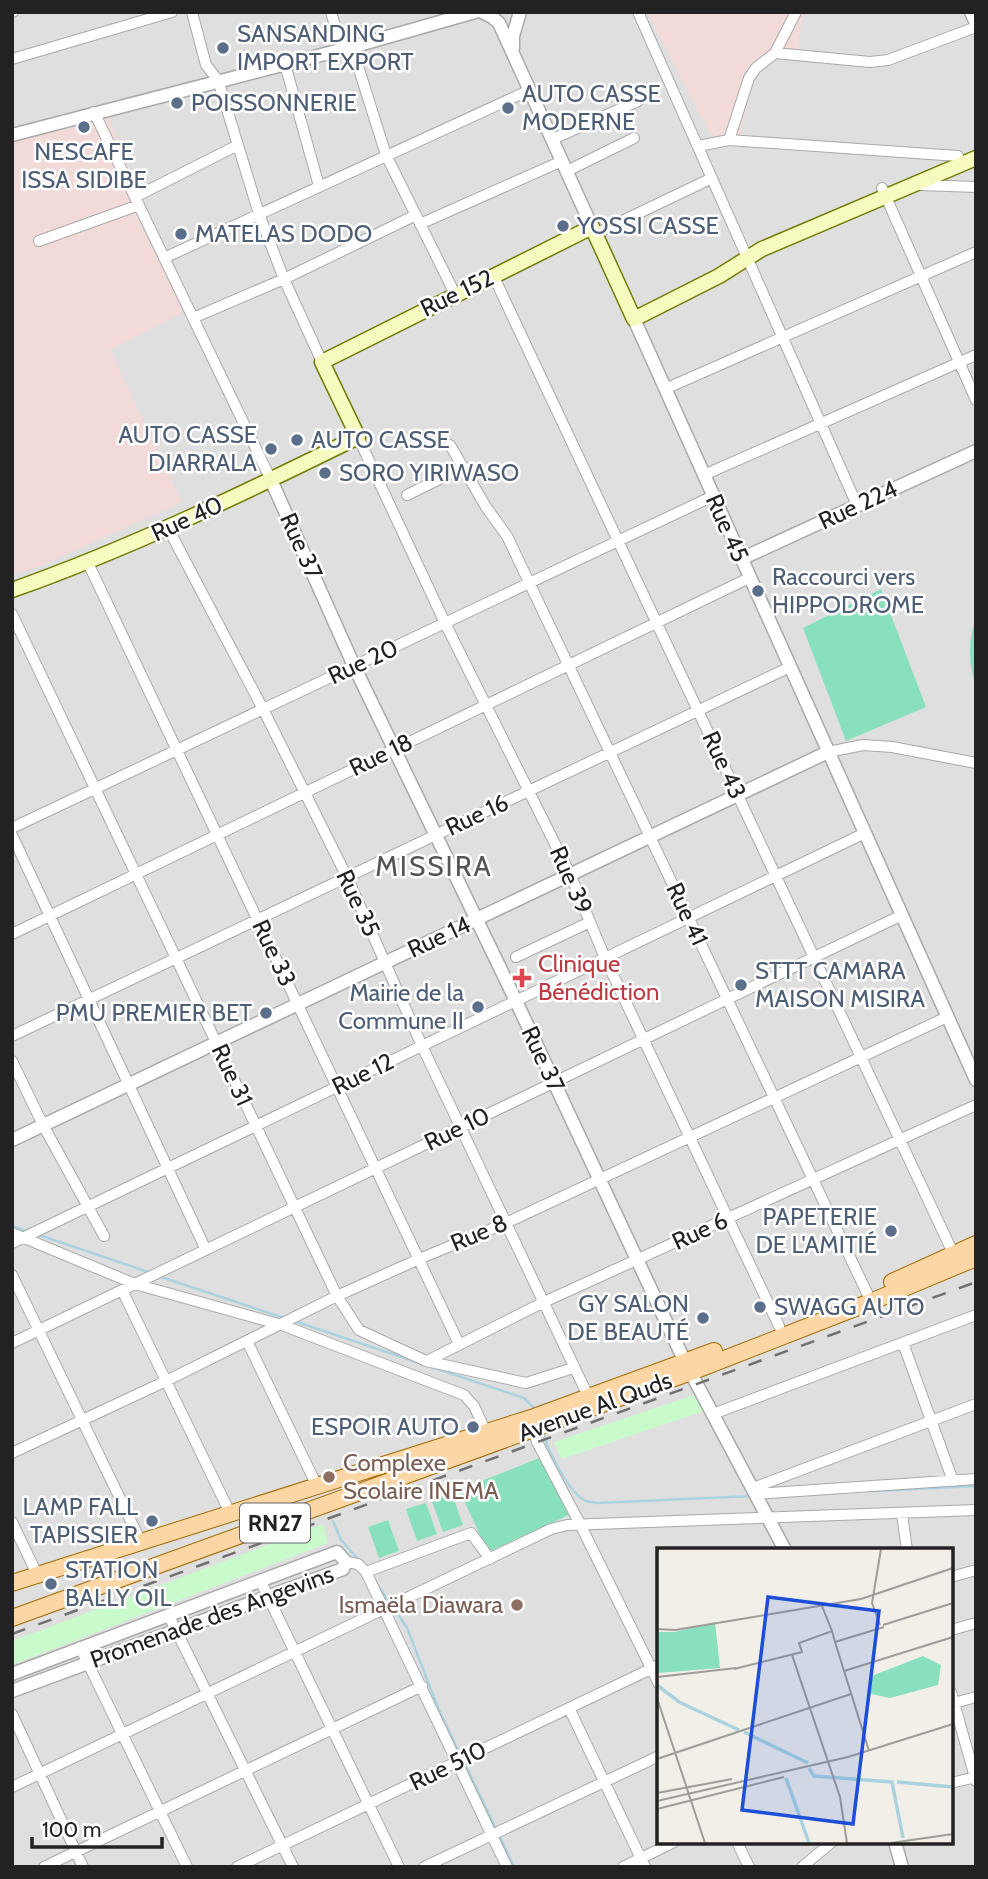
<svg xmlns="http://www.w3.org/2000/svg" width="988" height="1879" viewBox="0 0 988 1879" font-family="Cabin,sans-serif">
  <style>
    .residential { fill: #e0dfdf; fill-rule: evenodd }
    .commercial { fill: #f2dad9 }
    .park { fill: #c8facc }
    .pitch { fill: #88e0be }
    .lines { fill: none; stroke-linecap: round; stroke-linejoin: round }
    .stream { stroke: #aad3df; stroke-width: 2.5 }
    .minor-casing { stroke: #a9a9a9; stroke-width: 12 }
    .tertiary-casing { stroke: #a9a9a9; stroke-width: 15 }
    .secondary-casing { stroke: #707d05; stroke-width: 17 }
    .primary-casing { stroke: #a06b00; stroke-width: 18 }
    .minor { stroke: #fff; stroke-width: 10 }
    .tertiary { stroke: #fff; stroke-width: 12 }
    .secondary { stroke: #f7fabf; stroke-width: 14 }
    .primary { stroke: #fcd6a4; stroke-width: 16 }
    .rail { stroke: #707070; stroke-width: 2.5; stroke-dasharray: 14 14; stroke-linecap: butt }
    .service-dot { fill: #5c6f8a; stroke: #fff; stroke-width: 2.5 }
    .health-dot { fill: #e0444e; stroke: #fff; stroke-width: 2.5 }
    .education-dot { fill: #8d6e63; stroke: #fff; stroke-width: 2.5 }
    .labels { text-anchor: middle; stroke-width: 5; stroke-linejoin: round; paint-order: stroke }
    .shield { fill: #fff; stroke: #646464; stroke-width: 2 }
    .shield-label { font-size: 23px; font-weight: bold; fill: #222 }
    .service-label { font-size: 24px; fill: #4e5e75; stroke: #fff; text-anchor: start }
    .street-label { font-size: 24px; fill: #222; stroke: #fff }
    .health-label { font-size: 24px; fill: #be3a42; stroke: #fff; text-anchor: start }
    .education-label { font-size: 24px; fill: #785e54; stroke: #fff; text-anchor: start }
    .quarter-label { font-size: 28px; letter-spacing: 2px; fill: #555; stroke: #fff }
    .inset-river { fill: none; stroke: #aad3df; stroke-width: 3.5 }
    .inset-road { fill: none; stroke: #9f9d99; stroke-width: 2 }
    .view { fill: #1d4ed8; fill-opacity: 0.15; stroke: #1d4ed8; stroke-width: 3.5 }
    .inset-edge { fill: none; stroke: #222; stroke-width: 3.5 }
  </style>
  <rect width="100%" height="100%" fill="#f2efe9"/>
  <path class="residential" d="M12,12h964v1855h-964zM659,1550h292v292h-292z"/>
  <path class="commercial" d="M647,12h156l-6,42 -42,5 -14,76 -26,8z
    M108,117l60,149 21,43 -79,41 72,152 -141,64 -29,9v-432z"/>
  <path class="park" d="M700,1393l7,17 -145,49 -8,-17z
    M323,1524l5,19 -316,122v-24z"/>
  <path class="pitch" d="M881,589l45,118 -80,34 -43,-113z
    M976,618v68c-8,-22 -8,-46 0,-68z
    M542,1457l29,57 -83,38 -29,-62z
    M452,1494l11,31 -20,7 -11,-31z
    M426,1503l11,31 -20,7 -11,-32z
    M388,1520l11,31 -20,7 -11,-31z"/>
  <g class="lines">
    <path class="stream" d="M12,1226l17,6
      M39,1235l109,37
      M158,1276l126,42
      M294,1321l230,77 12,12
      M543,1433c5,17 26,61 43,68 3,1 7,1 11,2l156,-7
      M875,1491l101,-5
      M333,1521l8,19 17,19
      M377,1584l12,18
      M393,1607l14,21 32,82 22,46
      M464,1762l32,67
      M499,1835l15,32"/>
    <g class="minor-casing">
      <path id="minor" d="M12,12h1
        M192,12l14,53 12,15 41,134 25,65 38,83
        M331,12l11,37
        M638,12l219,493
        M352,47l34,108 69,139
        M775,53l95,9 18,-2 88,-33
        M12,59l160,-47
        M285,64l34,122
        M94,112l177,368
        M553,139l85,-38
        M729,140l20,-62 7,-10 19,-15 21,-41
        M698,146l31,-6 229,16
        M567,171l67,-33
        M920,185l56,2
        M882,188l94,212
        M135,197l103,-52
        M420,224l142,-63
        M595,234l117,-56
        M39,241l100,-36
        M164,258l366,-168
        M493,275l461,980
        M193,318l91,-39 132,-64
        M665,389l311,-137
        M358,437l87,186 125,251 35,84 174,368
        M450,445l36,62 21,29 360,757
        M704,475l272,-120
        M407,495l57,-28
        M168,528l95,181 84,168 75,169 167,352
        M88,563l371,781
        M12,614l325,682 22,34 67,31 100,22 47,-15
        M828,752l35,-7 29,2 84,16
        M12,828l701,-332
        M12,835l194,415
        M12,934l737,-356
        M516,957l74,-35
        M12,1036l778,-369
        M12,1061l31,64 61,111
        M12,1233l123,51 147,41 182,70 10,11 12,26
        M12,1243l853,-410
        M12,1275l129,267
        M122,1290l108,223
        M247,1341l70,145
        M12,1343l890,-428
        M903,1343l50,138
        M427,1361l117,-59 432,-197
        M713,1414l263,-99
        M534,1430l3,12 43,82 79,160
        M12,1453l154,-72 171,-85 82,-37 87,-36 441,-206
        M753,1488l223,-84
        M755,1494l221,-15
        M902,1514l5,36
        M12,1522l25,52
        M346,1562l12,2 8,8 141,295
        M366,1572l105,-39 19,26
        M951,1577l25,-7
        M260,1580l139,287
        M168,1614l125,253
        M951,1630l25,-7
        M80,1647l107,220
        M951,1692l25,89
        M954,1703l22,-6
        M569,1708l76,159
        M12,1714l71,153
        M951,1783l25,-6
        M12,1787l539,-258 16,-4 409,-15
        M737,1842l12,25
        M44,1867l378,-181
        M237,1867l422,-202
        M424,1867l235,-111
        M623,1867l51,-25
        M802,1867l30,-25"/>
    </g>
    <g class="tertiary-casing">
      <path id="tertiary" d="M482,12l10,5 7,6 93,204
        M971,12l5,11
        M513,48v-12l7,-24
        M12,135l340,-88 123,-35
        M634,319l342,761
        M271,480l83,186 162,335 169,361 100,188
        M741,559l235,-108
        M12,1140l816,-388
        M12,1674l325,-122 9,10 -3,7 -331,122
        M895,1842l7,25"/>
    </g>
    <g class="secondary-casing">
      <path id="secondary" d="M12,590c119,-42 232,-97 346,-153l-36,-75 270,-135 42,92 85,-43 43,-27 214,-91"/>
    </g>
    <g class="primary-casing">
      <path id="primary" d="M892,1282l84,-38
        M12,1583l522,-166 180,-66
        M12,1618l679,-246 177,-69 108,-45"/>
    </g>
    <use href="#minor" class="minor"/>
    <use href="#tertiary" class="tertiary"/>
    <use href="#secondary" class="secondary"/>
    <use href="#primary" class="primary"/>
    <path class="rail" d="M12,1634l964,-352"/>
  </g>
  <g class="service-dot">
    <circle cx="223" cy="48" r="7"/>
    <circle cx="177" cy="103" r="7"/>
    <circle cx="508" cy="108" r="7"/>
    <circle cx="84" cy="127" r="7"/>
    <circle cx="563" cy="226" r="7"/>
    <circle cx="181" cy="234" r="7"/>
    <circle cx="297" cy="440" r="7"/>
    <circle cx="271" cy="449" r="7"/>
    <circle cx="325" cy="473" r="7"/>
    <circle cx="758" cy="591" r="7"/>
    <circle cx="741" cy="985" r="7"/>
    <circle cx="478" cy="1007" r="7"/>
    <circle cx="266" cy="1013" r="7"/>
    <circle cx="891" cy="1231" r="7"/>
    <circle cx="760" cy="1307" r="7"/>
    <circle cx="703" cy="1318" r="7"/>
    <circle cx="473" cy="1427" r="7"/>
    <circle cx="152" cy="1521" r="7"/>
    <circle cx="51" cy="1584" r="7"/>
  </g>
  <path class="health-dot" d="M518.5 967.5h7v7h7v7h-7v7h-7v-7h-7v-7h7z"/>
  <g class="education-dot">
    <circle cx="329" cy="1477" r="7"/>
    <circle cx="517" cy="1605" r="7"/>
  </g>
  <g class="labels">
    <rect class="shield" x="240" y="1503.5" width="70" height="39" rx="5"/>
    <g class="shield-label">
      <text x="275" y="1531">RN27</text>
    </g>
    <g class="service-label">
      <text x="237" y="42">SANSANDING<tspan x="237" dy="28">IMPORT EXPORT</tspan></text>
      <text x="522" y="102">AUTO CASSE<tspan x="522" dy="28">MODERNE</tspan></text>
      <text x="191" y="111">POISSONNERIE</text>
      <text x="84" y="160" text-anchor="middle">NESCAFE<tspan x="84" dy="28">ISSA SIDIBE</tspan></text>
      <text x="577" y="234">YOSSI CASSE</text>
      <text x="195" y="242">MATELAS DODO</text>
      <text x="257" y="443" text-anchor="end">AUTO CASSE<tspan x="257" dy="28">DIARRALA</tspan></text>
      <text x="311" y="448">AUTO CASSE</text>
      <text x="339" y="481">SORO YIRIWASO</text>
      <text x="772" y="585">Raccourci vers<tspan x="772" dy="28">HIPPODROME</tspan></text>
      <text x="755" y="979">STTT CAMARA<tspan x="755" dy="28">MAISON MISIRA</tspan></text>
      <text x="464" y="1001" text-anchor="end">Mairie de la<tspan x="464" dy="28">Commune II</tspan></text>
      <text x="252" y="1021" text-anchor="end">PMU PREMIER BET</text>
      <text x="877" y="1225" text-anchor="end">PAPETERIE<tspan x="877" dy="28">DE L'AMITIÉ</tspan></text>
      <text x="689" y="1312" text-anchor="end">GY SALON<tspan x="689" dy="28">DE BEAUTÉ</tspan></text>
      <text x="774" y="1315">SWAGG AUTO</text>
      <text x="459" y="1435" text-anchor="end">ESPOIR AUTO</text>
      <text x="138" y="1515" text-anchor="end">LAMP FALL<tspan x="138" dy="28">TAPISSIER</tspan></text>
      <text x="65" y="1578">STATION<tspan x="65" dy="28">BALLY OIL</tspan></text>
    </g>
    <g class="street-label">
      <text transform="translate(457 293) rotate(-26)" y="8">Rue 152</text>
      <text transform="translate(858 505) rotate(-25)" y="8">Rue 224</text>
      <text transform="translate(187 519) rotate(-25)" y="8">Rue 40</text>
      <text transform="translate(727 528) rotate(66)" y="8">Rue 45</text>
      <text transform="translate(301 546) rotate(66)" y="8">Rue 37</text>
      <text transform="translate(363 662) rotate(-25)" y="8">Rue 20</text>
      <text transform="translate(381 755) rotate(-26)" y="8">Rue 18</text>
      <text transform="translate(724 765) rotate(65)" y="8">Rue 43</text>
      <text transform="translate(477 815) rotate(-25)" y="8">Rue 16</text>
      <text transform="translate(571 880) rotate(66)" y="8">Rue 39</text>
      <text transform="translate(358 903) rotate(65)" y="8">Rue 35</text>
      <text transform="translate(687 914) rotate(65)" y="8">Rue 41</text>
      <text transform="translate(439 937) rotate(-25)" y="8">Rue 14</text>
      <text transform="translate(274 953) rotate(65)" y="8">Rue 33</text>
      <text transform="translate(543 1059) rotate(65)" y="8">Rue 37</text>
      <text transform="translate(363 1074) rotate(-26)" y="8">Rue 12</text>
      <text transform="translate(232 1075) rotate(65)" y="8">Rue 31</text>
      <text transform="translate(457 1129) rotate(-26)" y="8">Rue 10</text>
      <text transform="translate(700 1231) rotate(-25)" y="8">Rue 6</text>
      <text transform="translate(479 1233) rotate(-23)" y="8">Rue 8</text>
      <text transform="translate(595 1407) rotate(-20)" y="8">Avenue Al Quds</text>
      <text transform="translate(212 1617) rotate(-20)" y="8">Promenade des Angevins</text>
      <text transform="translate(448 1766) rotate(-26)" y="8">Rue 510</text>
    </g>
    <g class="health-label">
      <text x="538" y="972">Clinique<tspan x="538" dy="28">Bénédiction</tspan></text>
    </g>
    <g class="education-label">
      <text x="343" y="1471">Complexe<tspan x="343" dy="28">Scolaire INEMA</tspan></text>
      <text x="503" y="1613" text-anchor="end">Ismaëla Diawara</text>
    </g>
    <g class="quarter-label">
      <text x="434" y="876">MISSIRA</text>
    </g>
  </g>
  <g transform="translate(657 1548)">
    <rect width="296" height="296" fill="#f2efe9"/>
    <path d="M58,74l5,46 -62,5 -1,-41h18zM266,108l18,9 -3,20 -48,13 -19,-4 -2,-12 5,-7z" fill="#88e0be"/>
    <path class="inset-river" d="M0,137l22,17 60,28M87,184l64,31M152,220l5,8 78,6 11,56M129,230l23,65M240,234l56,5"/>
    <path class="inset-road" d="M165,58l10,25M223,77l-8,-22 9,-54M226,77l70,-22M0,81l18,1 186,-31 92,-31M178,94l34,109M135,107l48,142 7,46M77,121l68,-17 -3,-9 33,-12 3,11 49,-15M187,123l109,-34M0,129l79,-9M0,150l48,145M0,211l194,-65M0,245l75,-14M0,253l191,-44 105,-33M0,261l127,-32M234,295l62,-9"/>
    <path class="view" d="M111,49l111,14 -26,213 -111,-14z"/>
    <rect width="296" height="296" class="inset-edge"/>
  </g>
  <rect width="988" height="1879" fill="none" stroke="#222222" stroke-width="28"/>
  <path d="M32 1837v10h130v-10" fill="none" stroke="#222222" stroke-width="3.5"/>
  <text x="42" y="1837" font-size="21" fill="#222222" stroke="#ffffff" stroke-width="5" paint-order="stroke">100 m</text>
</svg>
